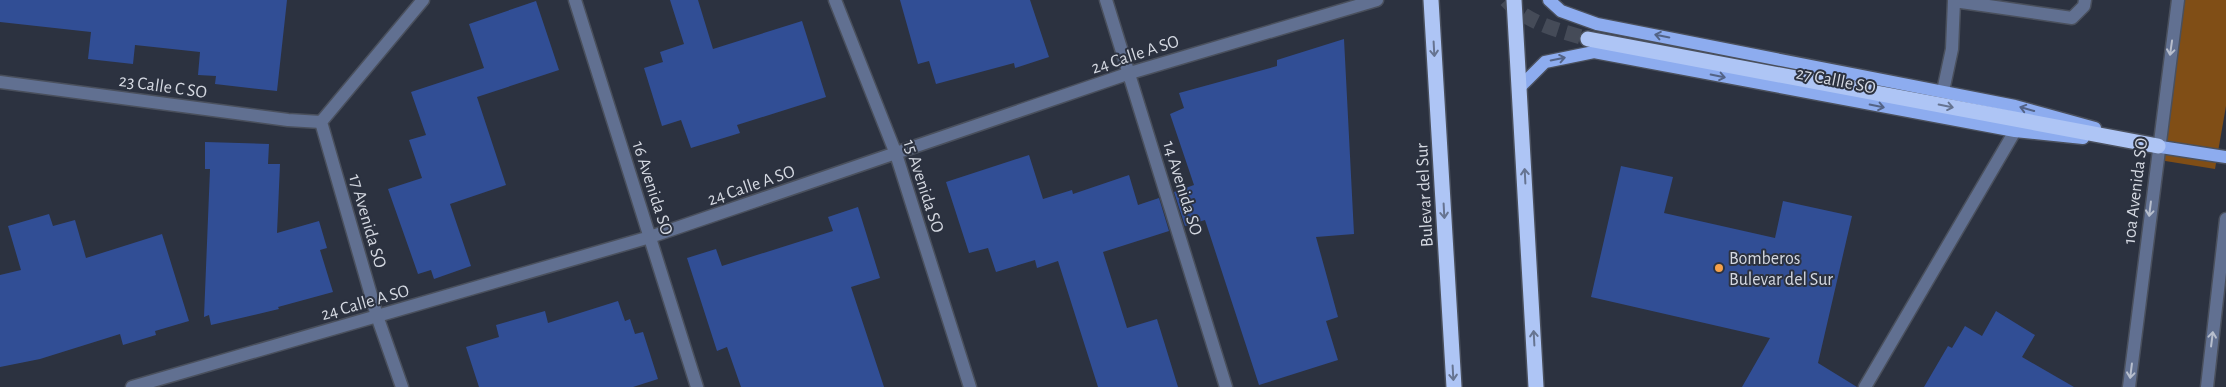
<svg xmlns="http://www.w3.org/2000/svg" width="2226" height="387" viewBox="0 0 2226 387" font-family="'Alegreya Sans',sans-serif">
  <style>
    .green { fill: #804e16 }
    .building { fill: #314e95 }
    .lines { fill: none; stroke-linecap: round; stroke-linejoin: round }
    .highway-tunnel { stroke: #454b58; stroke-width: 15; stroke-dasharray: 15 8; stroke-linecap: butt }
    .minor-casing { stroke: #4a505d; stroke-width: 15 }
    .major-casing { stroke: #4a505d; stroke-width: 15 }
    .highway-casing { stroke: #4a505d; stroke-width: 18 }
    .minor { stroke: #617091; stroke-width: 12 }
    .major { stroke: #8dacef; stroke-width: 12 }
    .highway { stroke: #aec5f5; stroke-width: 15 }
    .oneway { stroke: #536386 }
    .oneway2 { stroke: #b7becd }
    .oneway3 { stroke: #667491 }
    .poi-dot { fill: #f7a149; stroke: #2c3240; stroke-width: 2 }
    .labels { text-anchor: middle; stroke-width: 4; stroke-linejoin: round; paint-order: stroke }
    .street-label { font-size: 18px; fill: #d4d8e1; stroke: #2c3240 }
    .poi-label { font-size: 18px; fill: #d4d8e1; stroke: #2c3240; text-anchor: start }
  </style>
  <rect width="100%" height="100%" fill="#2c3240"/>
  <path class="green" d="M2175,0h51v106l-11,63 -62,-10z"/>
  <path class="building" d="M0,0h287l-10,91 -62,-7 1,-8 -18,-1 2,-23 -65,-7 -2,19 -45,-5 3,-27 -91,-10z
    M670,0h28l15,49 89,-28 24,76 -89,28 3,8 -49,15 -10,-28 -19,6 -18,-58 19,-6 -3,-10 24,-8z
    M900,0h130l19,57 -34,11 -1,-5 -78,21 -7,-23 -11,3z
    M536,1l23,69 -82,27 29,88 -56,19 21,62 -37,13 -3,-9 -13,4 -30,-85 34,-11 -13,-38 17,-5 -15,-43 73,-24 -15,-44z
    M1344,39l10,195 -38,3 22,80 -12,4 12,39 -79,25 -54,-165 -20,6 -11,-34 20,-7 -24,-71 14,-6 -5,-15 98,-27v-6z
    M205,142l64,2 -1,20h12l-3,69 42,-12 8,27 -7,2 13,42 -55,15 1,2 -68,16 -2,-10 -5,2 6,-148h-5z
    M1029,155l14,44 29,-9 1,4 56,-19 9,30 21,-7 10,33 -66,21 24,76 30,-9 21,68h-80l-40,-126 -21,7 -2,-8 -39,12 -8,-24 -19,5 -23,-71z
    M1621,166l52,11 -9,36 111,25 8,-37 69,15 -34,147 39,24h-115l28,-49 -179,-41z
    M858,207l22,71 -29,9 33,100h-143l-14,-40 -10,4 -30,-93 29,-9 6,17 111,-35 -5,-14z
    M49,214l4,12 22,-6 11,38 76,-24 27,87 -34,10 1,4 -33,10 -3,-11 -80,25 -40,8v-92l21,-5 -13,-44z
    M618,301l7,20 5,-2 5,15 8,-2 15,47 -25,8h-154l-13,-40 33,-10 -3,-12 49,-14 3,12z
    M1996,311l39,24 -13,22 52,30h-150l24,-41 4,2 13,-22 17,10z"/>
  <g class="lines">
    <path class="highway-tunnel" d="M1506,0c22,24 52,30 82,39"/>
    <g class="minor-casing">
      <path id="minor" d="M575,0l122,387
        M835,0l61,154 74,233
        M1106,0l120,387
        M0,82l288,38 33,2
        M1943,91l9,-42 2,-48 118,17 12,-12 1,-6
        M321,122l56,194 25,71
        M321,122l102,-122
        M132,387l518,-150 480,-164 247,-73
        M1865,387l150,-256
        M2129,387l49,-387
        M2207,387l19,-168"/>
    </g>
    <g class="major-casing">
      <path id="major" d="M1549,0l12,11 36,13 418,82 80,22
        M1520,87l25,-25 49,-10 421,79 68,7
        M2148,145l78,12"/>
    </g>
    <g class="highway-casing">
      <path id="highway" d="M1431,0l23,387
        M1514,0l22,387
        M1588,39l570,107"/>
    </g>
    <use href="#minor" class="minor"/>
    <use href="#major" class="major"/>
    <use href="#highway" class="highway"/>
  </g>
  <defs><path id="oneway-shaft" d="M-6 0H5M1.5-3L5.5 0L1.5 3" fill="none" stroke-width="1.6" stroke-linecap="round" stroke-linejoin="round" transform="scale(1.25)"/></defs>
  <g class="oneway">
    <use href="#oneway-shaft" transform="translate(1662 36) rotate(-169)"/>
    <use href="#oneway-shaft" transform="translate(1558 59) rotate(-11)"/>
    <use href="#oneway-shaft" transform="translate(1718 76) rotate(11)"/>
    <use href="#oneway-shaft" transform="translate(1877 106) rotate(11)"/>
    <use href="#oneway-shaft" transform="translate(2027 109) rotate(-164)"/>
  </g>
  <g class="oneway2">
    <use href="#oneway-shaft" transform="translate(2171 48) rotate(98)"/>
    <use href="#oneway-shaft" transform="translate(2150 209) rotate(97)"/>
    <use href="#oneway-shaft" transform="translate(2212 339) rotate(-83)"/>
    <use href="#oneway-shaft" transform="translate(2131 371) rotate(97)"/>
  </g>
  <g class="oneway3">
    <use href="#oneway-shaft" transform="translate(1434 49) rotate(87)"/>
    <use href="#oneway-shaft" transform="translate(1946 106) rotate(11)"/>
    <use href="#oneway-shaft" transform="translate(1525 176) rotate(-93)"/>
    <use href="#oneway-shaft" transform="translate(1444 211) rotate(87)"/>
    <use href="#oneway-shaft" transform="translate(1534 338) rotate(-93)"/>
    <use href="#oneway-shaft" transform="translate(1453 373) rotate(87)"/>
  </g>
  <circle class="poi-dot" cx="1719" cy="268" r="5"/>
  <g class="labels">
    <g class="street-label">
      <text transform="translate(1135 54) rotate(-18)" y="6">24 Calle A SO</text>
      <text transform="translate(1836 80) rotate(11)" y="6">27 Callle SO</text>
      <text transform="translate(163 86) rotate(8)" y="6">23 Calle C SO</text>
      <text transform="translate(751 185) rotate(-19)" y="6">24 Calle A SO</text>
      <text transform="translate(924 186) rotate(72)" y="6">15 Avenida SO</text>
      <text transform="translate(653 188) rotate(72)" y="6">16 Avenida SO</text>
      <text transform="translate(1183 188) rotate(73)" y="6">14 Avenida SO</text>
      <text transform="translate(2135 191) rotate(-83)" y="6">10a Avenida SO</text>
      <text transform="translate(1424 195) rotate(-93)" y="6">Bulevar del Sur</text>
      <text transform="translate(368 221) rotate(74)" y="6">17 Avenida SO</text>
      <text transform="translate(365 302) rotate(-16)" y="6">24 Calle A SO</text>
    </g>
    <g class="poi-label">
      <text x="1729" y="264">Bomberos<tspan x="1729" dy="21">Bulevar del Sur</tspan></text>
    </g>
  </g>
</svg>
